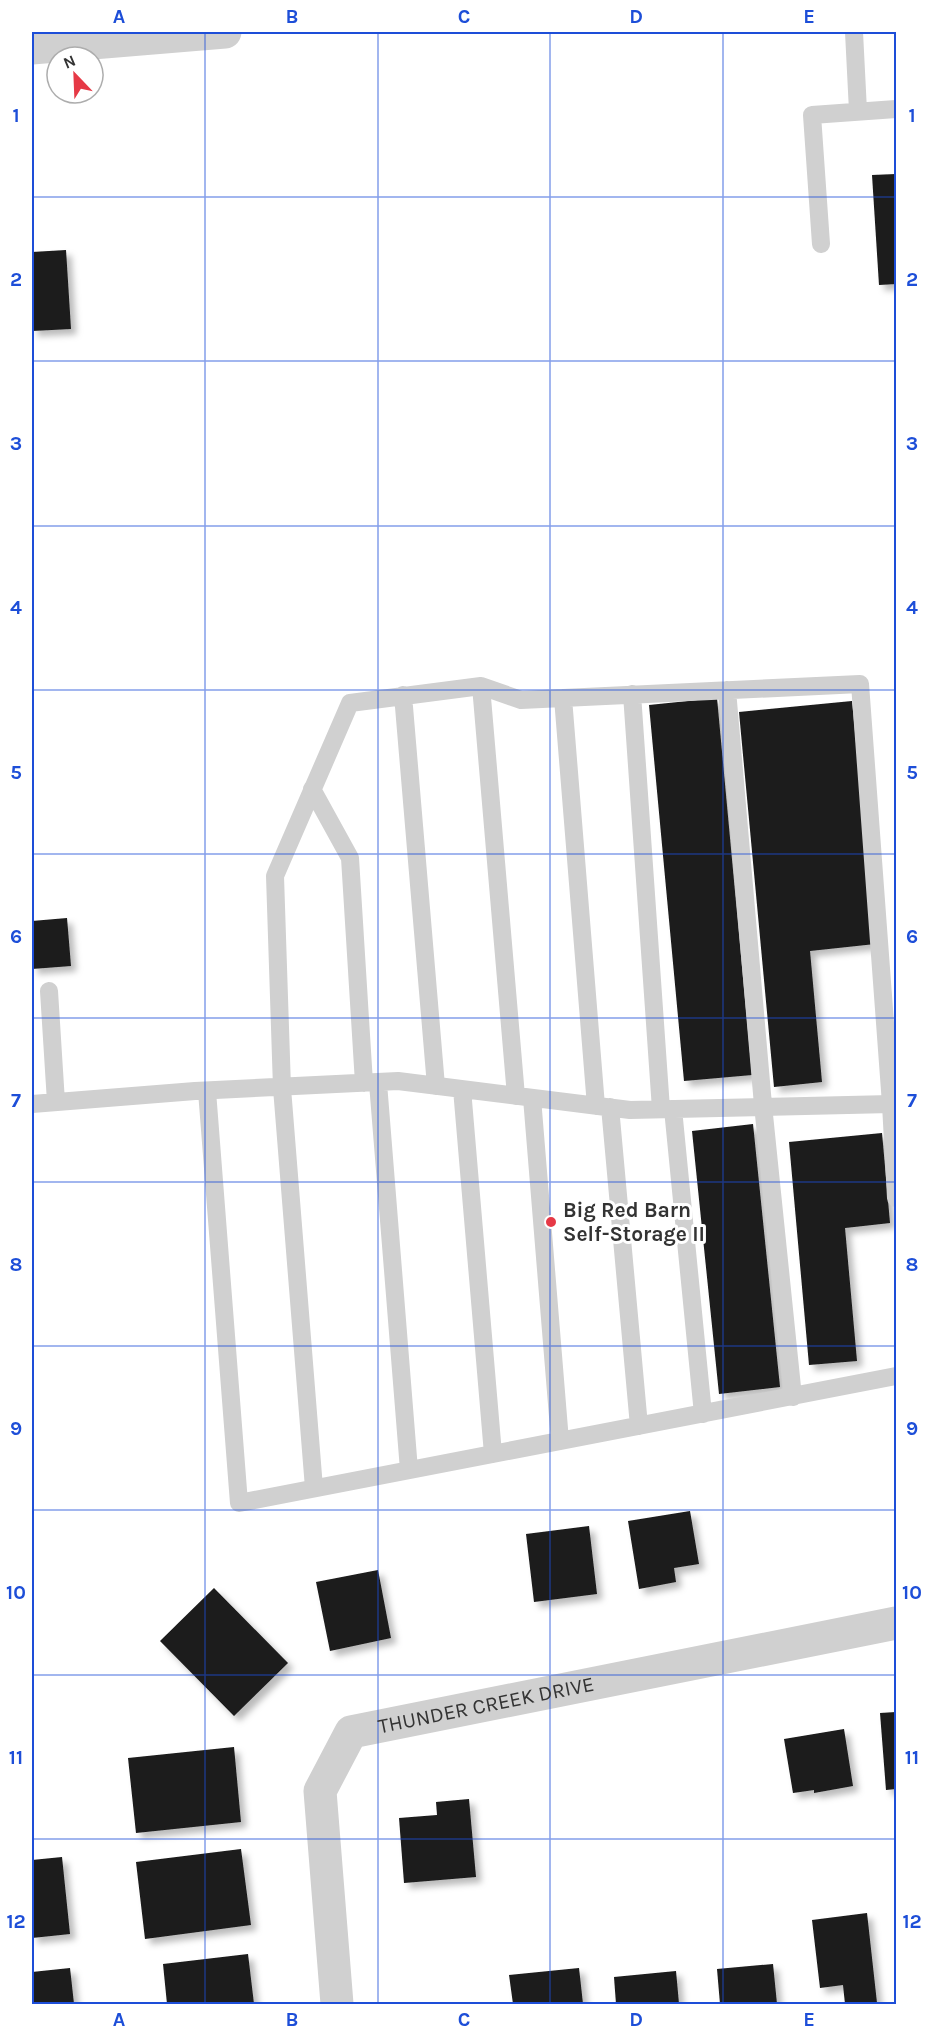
<svg xmlns="http://www.w3.org/2000/svg" width="928" height="2036" viewBox="0 0 928 2036" font-family="Karla,sans-serif">
  <style>
    .building { fill: #1a1a1a; filter: url(#shadow) }
    .lines { fill: none; stroke-linecap: round; stroke-linejoin: round }
    .service { stroke: #d0d0d0; stroke-width: 18 }
    .minor { stroke: #d0d0d0; stroke-width: 33 }
    .tertiary { stroke: #d0d0d0; stroke-width: 33 }
    .grid { fill: none; stroke: #1d4ed8; stroke-width: 1.5; stroke-opacity: 0.55 }
    .poi-dot { fill: #e63946; stroke: #fff; stroke-width: 2 }
    .labels { text-anchor: middle; stroke-width: 6; stroke-linejoin: round; paint-order: stroke }
    .poi-label { font-size: 21px; font-weight: bold; fill: #333; stroke: #fff; text-anchor: start }
    .street-label { font-size: 21px; fill: #333; stroke: #fff }
    .neatline { fill: none; stroke: #1d4ed8; stroke-width: 2 }
    .grid-label { font-size: 20px; text-anchor: middle; font-weight: bold; fill: #1d4ed8 }
  </style>
  <defs>
    <filter id="shadow"><feDropShadow dx="5.5" dy="5.5" stdDeviation="3" flood-color="#0004"/></filter>
  </defs>
  <rect width="100%" height="100%" fill="#fff"/>
  <path class="building" d="M896,174v110l-17,1 -7,-110z
    M66,250l5,79 -39,2v-79z
    M717,698l35,377 -68,6 -35,-376z
    M852,701l23,243 -65,7 12,131 -48,5 -35,-375z
    M67,918l4,48 -39,3v-48z
    M753,1124l27,263 -61,7 -27,-263z
    M882,1133l8,90 -45,5 12,133 -48,4 -20,-223z
    M690,1511l9,53 -25,4 2,14 -37,7 -11,-68z
    M589,1526l8,68 -63,8 -8,-68z
    M378,1570l13,68 -61,13 -14,-69z
    M214,1588l74,75 -54,53 -74,-75z
    M896,1712v77l-10,1 -6,-77z
    M844,1729l9,57 -39,7v-3l-21,3 -9,-54z
    M234,1747l7,75 -105,11 -8,-75z
    M469,1799l7,78 -72,6 -5,-65 38,-3 -1,-13z
    M241,1849l10,76 -106,14 -9,-77z
    M62,1857l8,77 -38,4v-78z
    M867,1913l10,90 -32,1 -2,-19 -23,3 -8,-68z
    M248,1954l6,50h-87l-4,-40z
    M773,1964l4,40h-57l-3,-35z
    M70,1968l4,36h-42v-32z
    M579,1968l4,36h-70l-4,-29z
    M676,1971l3,33h-63l-2,-27z"/>
  <g class="lines">
    <path class="service" d="M854,32l4,79
      M821,244l-9,-129 84,-6
      M481,686l35,410
      M727,690l36,415 30,292
      M632,694l29,415
      M403,695l33,391
      M563,698l33,408
      M312,789l38,69 14,225
      M49,991l7,111
      M378,1083l31,387
      M462,1089l31,365
      M207,1091l32,412 657,-127
      M532,1098l28,343
      M32,1104l163,-13 203,-10 232,29 261,-6
      M610,1107l29,319
      M673,1109l30,305
      M314,1488l-32,-400 -7,-212 75,-173 131,-17 40,14 339,-16 31,420 5,94"/>
    <path class="minor" id="s1" d="M337,2004l-17,-213 31,-59 545,-109"/>
    <path class="tertiary" d="M32,48l193,-16"/>
  </g>
  <path class="grid" d="M205,32v1972M378,32v1972M550,32v1972M723,32v1972M32,197h864M32,361h864M32,526h864M32,690h864M32,854h864M32,1018h864M32,1182h864M32,1346h864M32,1510h864M32,1675h864M32,1839h864"/>
  <circle class="poi-dot" cx="551" cy="1222" r="6"/>
  <g class="labels">
    <g class="poi-label">
      <text x="563" y="1217">Big Red Barn<tspan x="563" dy="24">Self-Storage II</tspan></text>
    </g>
    <g class="street-label">
      <text dy="7" stroke="none"><textPath href="#s1" startOffset="418">THUNDER CREEK DRIVE</textPath></text>
    </g>
  </g>
  <rect width="928" height="2036" fill="none" stroke="#ffffff" stroke-width="66"/>
  <g transform="translate(75 75) rotate(337)"><circle r="28" fill="#ffffff" stroke="#adadad" stroke-width="1.5"/>
  <path d="M0-4.5L10 22L0 15L-10 22Z" fill="#e63946"/>
  <text y="-9" font-size="16" font-weight="bold" text-anchor="middle" fill="#333333">N</text>
  </g>
  <rect x="33" y="33" width="862" height="1970" class="neatline"/>
  <g class="grid-label">
    <text x="119" y="23">A</text>
    <text x="292" y="23">B</text>
    <text x="464" y="23">C</text>
    <text x="636" y="23">D</text>
    <text x="809" y="23">E</text>
    <text x="16" y="122">1</text>
    <text x="912" y="122">1</text>
    <text x="16" y="286">2</text>
    <text x="912" y="286">2</text>
    <text x="16" y="450">3</text>
    <text x="912" y="450">3</text>
    <text x="16" y="614">4</text>
    <text x="912" y="614">4</text>
    <text x="16" y="779">5</text>
    <text x="912" y="779">5</text>
    <text x="16" y="943">6</text>
    <text x="912" y="943">6</text>
    <text x="16" y="1107">7</text>
    <text x="912" y="1107">7</text>
    <text x="16" y="1271">8</text>
    <text x="912" y="1271">8</text>
    <text x="16" y="1435">9</text>
    <text x="912" y="1435">9</text>
    <text x="16" y="1599">10</text>
    <text x="912" y="1599">10</text>
    <text x="16" y="1764">11</text>
    <text x="912" y="1764">11</text>
    <text x="16" y="1928">12</text>
    <text x="912" y="1928">12</text>
    <text x="119" y="2026">A</text>
    <text x="292" y="2026">B</text>
    <text x="464" y="2026">C</text>
    <text x="636" y="2026">D</text>
    <text x="809" y="2026">E</text>
  </g>
</svg>
